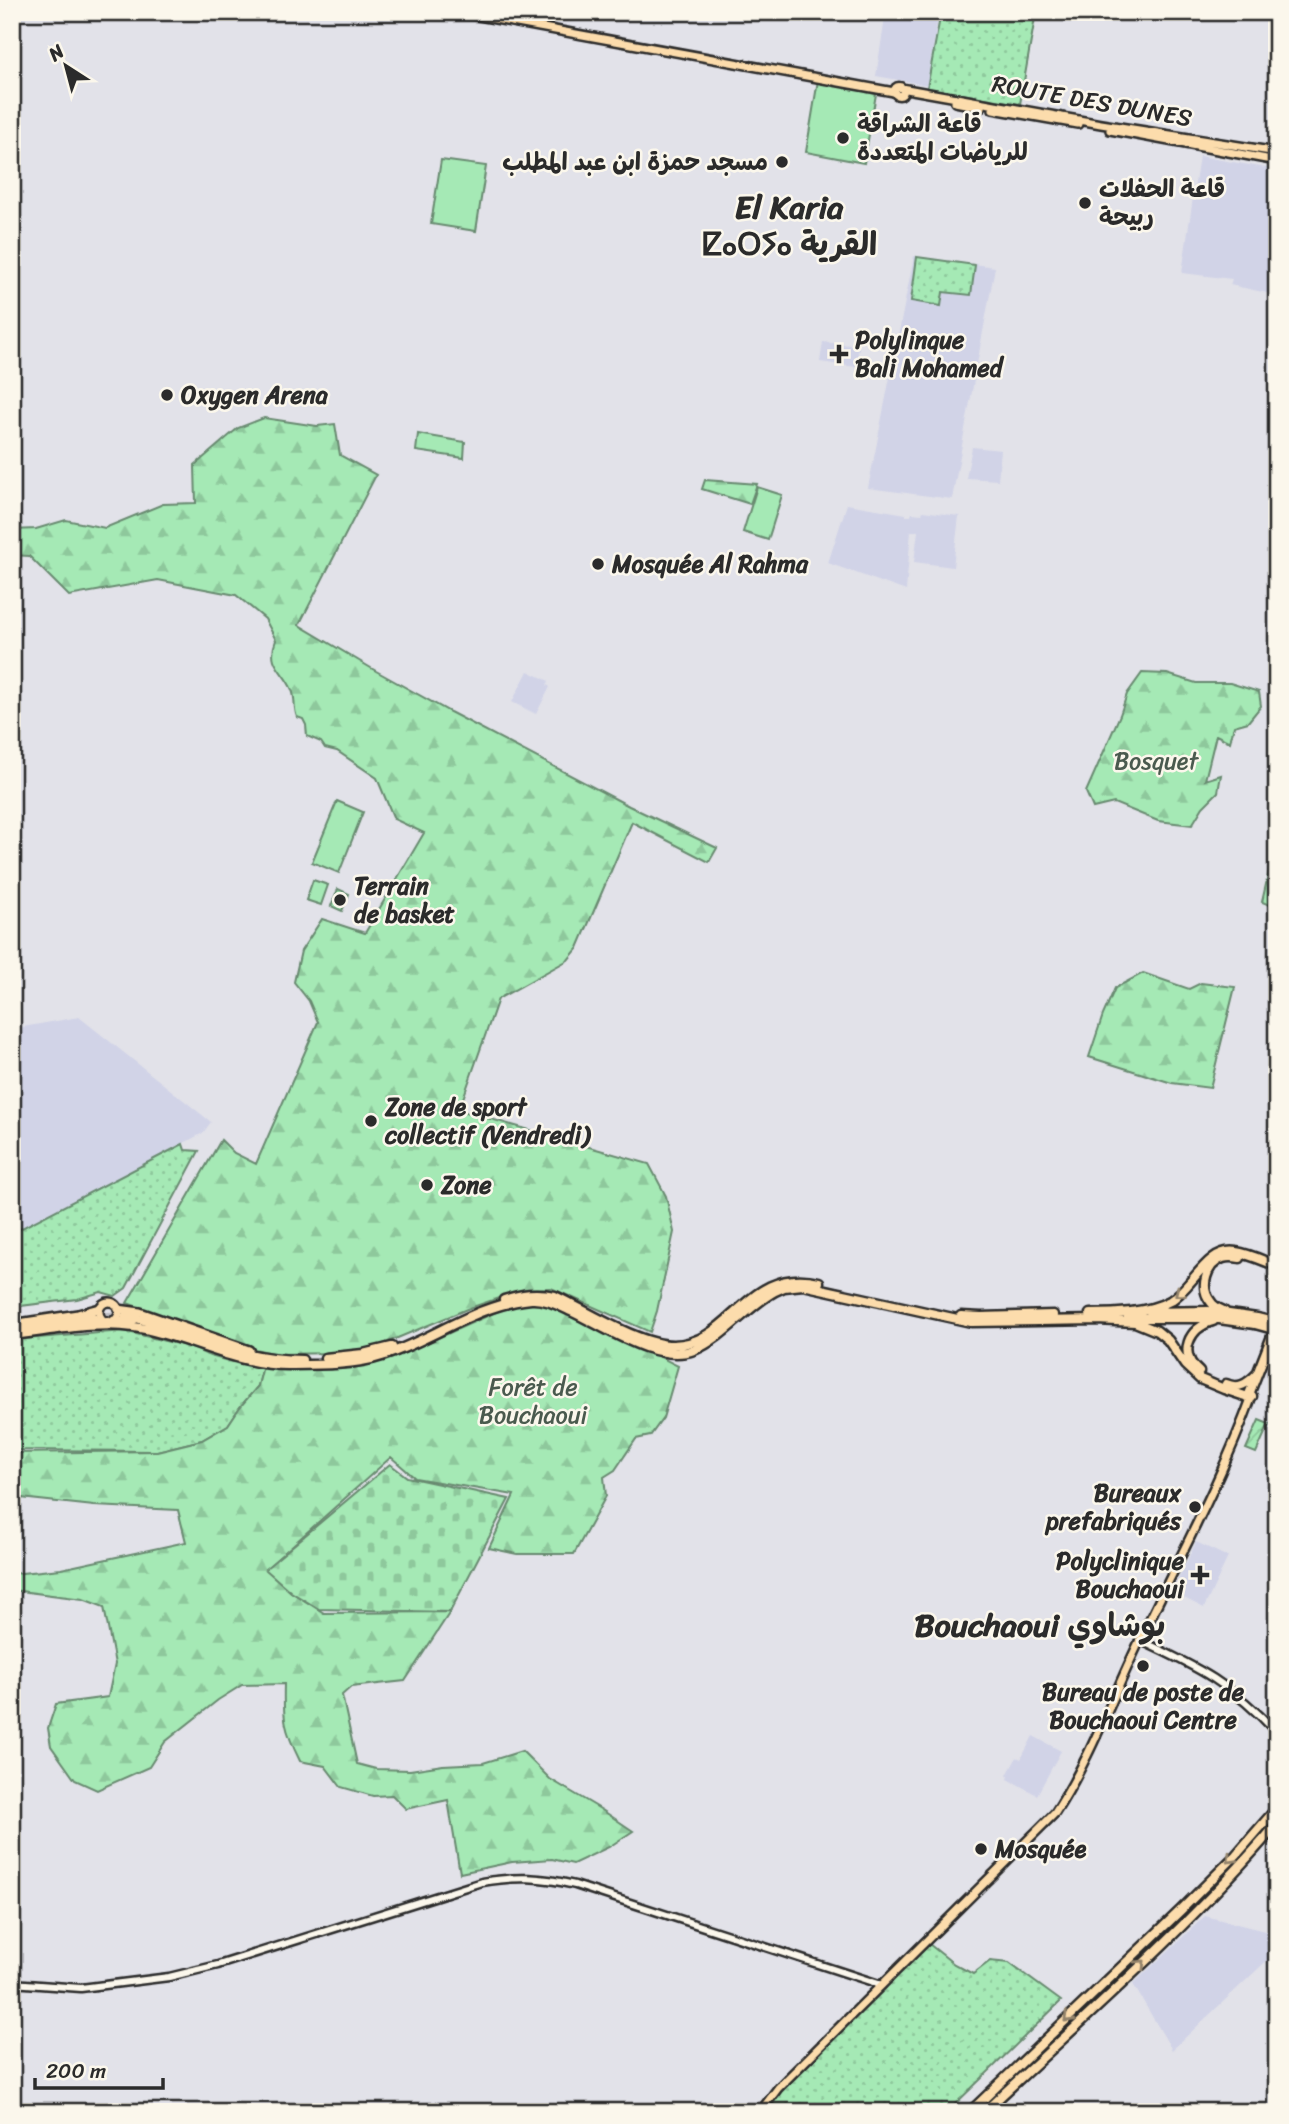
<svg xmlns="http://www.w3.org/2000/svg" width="1289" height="2124" viewBox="0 0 1289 2124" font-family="Sriracha,'Playpen Sans Arabic','Noto Sans Tifinagh',sans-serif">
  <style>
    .built { fill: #d1d3e7 }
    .grass { fill: url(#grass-dots); stroke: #688a70; stroke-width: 2 }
    .forest { fill: url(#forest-firs); stroke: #688a70; stroke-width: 2 }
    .cemetery { fill: url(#cemetery-stones); stroke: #688a70; stroke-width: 2 }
    .garden { fill: url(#garden-furrows); stroke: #688a70; stroke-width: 2 }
    .pitch { fill: #a5e9b5; stroke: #688a70; stroke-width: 2 }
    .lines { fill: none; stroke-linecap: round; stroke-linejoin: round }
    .highway-tunnel { stroke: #bdbdc3; stroke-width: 8; stroke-dasharray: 8 4; stroke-linecap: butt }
    .secondary-casing { stroke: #2b2b2b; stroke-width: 11 }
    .primary-casing { stroke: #2b2b2b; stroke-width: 12 }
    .highway-casing { stroke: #2b2b2b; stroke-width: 13 }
    .secondary { stroke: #fbf7ec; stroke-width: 6 }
    .primary { stroke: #fcdcac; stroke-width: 7 }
    .highway { stroke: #fcdcac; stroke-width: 8 }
    .highway-bridge-casing { stroke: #2b2b2b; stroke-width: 13; stroke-linecap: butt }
    .highway-bridge { stroke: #fcdcac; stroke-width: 8 }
    .oneway { stroke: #94846c }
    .poi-dot { fill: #2b2b2b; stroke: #fbf7ec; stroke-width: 2.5 }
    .labels { text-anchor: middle; stroke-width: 5; stroke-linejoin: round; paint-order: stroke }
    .street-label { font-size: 24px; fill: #2b2b2b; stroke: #fbf7ec }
    .poi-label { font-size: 24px; font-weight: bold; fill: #2b2b2b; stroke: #fbf7ec; text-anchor: start }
    .park-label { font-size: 24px; fill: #4a5a4e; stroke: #fbf7ec }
    .district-label { font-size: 32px; font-weight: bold; fill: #2b2b2b; stroke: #fbf7ec }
  </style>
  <defs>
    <pattern id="grass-dots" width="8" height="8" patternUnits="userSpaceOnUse" patternTransform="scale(1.75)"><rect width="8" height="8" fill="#a5e9b5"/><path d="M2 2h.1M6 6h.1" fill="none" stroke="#8ec89c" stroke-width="1.8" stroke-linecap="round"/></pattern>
    <pattern id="forest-firs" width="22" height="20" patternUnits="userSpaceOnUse" patternTransform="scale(1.75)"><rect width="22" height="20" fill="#a5e9b5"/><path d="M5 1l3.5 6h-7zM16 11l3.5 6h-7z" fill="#8ec89c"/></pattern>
    <pattern id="cemetery-stones" width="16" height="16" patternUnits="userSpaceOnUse" patternTransform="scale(1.75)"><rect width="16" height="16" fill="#a5e9b5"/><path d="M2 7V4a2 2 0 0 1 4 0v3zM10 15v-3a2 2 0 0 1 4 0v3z" fill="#8ec89c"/></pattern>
    <pattern id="garden-furrows" width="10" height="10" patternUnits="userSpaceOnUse" patternTransform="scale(1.75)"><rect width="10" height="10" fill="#a5e9b5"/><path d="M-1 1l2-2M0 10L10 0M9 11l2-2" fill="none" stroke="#8ec89c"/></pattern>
  </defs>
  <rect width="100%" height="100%" fill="#e2e2e9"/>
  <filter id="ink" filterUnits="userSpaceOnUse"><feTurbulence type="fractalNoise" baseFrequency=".0143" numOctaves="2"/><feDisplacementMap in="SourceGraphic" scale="14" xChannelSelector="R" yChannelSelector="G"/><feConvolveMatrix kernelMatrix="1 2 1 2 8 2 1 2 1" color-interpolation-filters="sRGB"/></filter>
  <g filter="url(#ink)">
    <path class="built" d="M886,12h53l-12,73 -51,-9z
      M1199,156l78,14v125l-47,-10 2,-6 -50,-6z
      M914,256l81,11 -43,232 -84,-11z
      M823,342l36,4 -3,21 -36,-5z
      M972,447l29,3 -3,30 -32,-2z
      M847,504l59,10v2h5l1,-3 10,1 1,-3 36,5 -6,51 -39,-5 4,-31h-7l-5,60 -78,-28z
      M528,671l21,10 -2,4 3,2 -14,27 -24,-12z
      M79,1017l132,105 -8,11 -191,100v-204z
      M1196,1542l32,15 -24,51 -32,-16z
      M1033,1736l28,15 -24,44 -29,-16 1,-3 -2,-1 10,-18 4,2z
      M1205,1916l72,18v17l-105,99 -39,-66z"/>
    <path class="grass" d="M941,12h95l-16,92 -93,-16z
      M917,257l58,8 -4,30 -28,-3 -2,14 -30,-5z
      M183,1144l2,6 14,1 -73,137 -11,8 -14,-4 -24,7 -65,8v-74z
      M124,1331l66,16 20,9 30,8 23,2 -5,20 -18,21 -12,18 -26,15 -45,11 -145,-1v-110z
      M929,1944l25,20 19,10 17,-13 19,2 52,38 -114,111h-180l15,-21z"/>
    <path class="forest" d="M264,418l53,8 18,-2 5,31 36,20 -77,150 77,46 74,41 179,94 88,42 -8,14 -77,-40 -54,126 -10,12 -70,39 -39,111 190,54 17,32 8,36 -17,79 -7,21 -99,-44 -26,1 -58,20 -91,38 -39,6 -59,1 -24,-5 -127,-46 94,-163 13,13 22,11 62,-142 -9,-21 -15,-19 7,-31 21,-32 43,14 59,-100 -30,-14 -17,-41 -40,-27 -12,-3 -4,-6 -14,-6 -1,-11 -3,-6 -6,-2c-4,-9 -1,-18 -5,-27 -8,-20 -26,-25 -16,-50l-11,-21 -29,-24 -78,-15 -89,16 -40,-40 -17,-1v-25l24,-1 30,-9 39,8 58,-24 33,-1 -1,-38 43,-37z
      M705,480l52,4 -7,20 -48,-15z
      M1142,673l25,1 29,9h34l29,9 2,14 -13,16 -14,4 -4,16 -14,-7 -11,45 16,-5 -3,17 -15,15 -11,18 -34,-4 -44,-18 -21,5 -7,-16 34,-77 7,-21z
      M1277,836v72l-15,-6z
      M1143,973l46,16 12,-6 34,4 -25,101 -38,-5 -83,-26 14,-42 12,-27z
      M530,1300c51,10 101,43 148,66l-15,52 -13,18 -14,3 -21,31 -11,7 2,19 -32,58h-57l-28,-6 25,-53 -99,-17 -24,-21 -125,112 25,23 33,21 126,-1 -45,69 -54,6 -9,8 15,69 19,5 34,1 33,-5 40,-2 39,-12 28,28 52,31 31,21 -24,16 -36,17 -21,-5 -40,3 -52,11 -12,-73 -42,9 -14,-14 -19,1 -32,-9 -16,-21 -25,-5c-16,-32 -17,-42 -16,-77l-42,1 -24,15 -53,42 -16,25 -52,23 -22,-10 -24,-34 -3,-18 8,-24 52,-7 7,-33 -11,-57 -21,-8 -71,-9v-16l49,-5 125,-27 -8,-32 -84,-4 -82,-9v-44l145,-2 45,-11 26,-15 12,-18 18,-21 5,-20 34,4 62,-6 34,-6 121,-54z"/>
    <path class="cemetery" d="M390,1464l17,13 102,22 -59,113 -131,-3 -28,-17 -26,-23z"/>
    <path class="garden" d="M1259,1420l10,4 -13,29 -10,-4z"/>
    <path class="pitch" d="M818,80l49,10 -1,2 10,2 -12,69 -58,-11z
      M441,160l45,6 -10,65 -45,-7z
      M418,434l47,8 -1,16 -48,-7z
      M757,487l25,8 -14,45 -25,-8z
      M337,801l26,11 -24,61 -27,-11z
      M313,880l15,5 -7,20 -15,-5z
      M338,889l11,5 -7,17 -11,-5z
      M1085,1555l25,2 -1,13 -26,-2z"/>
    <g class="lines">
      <path class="highway-tunnel" d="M93,1317l33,-2"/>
      <g class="secondary-casing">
        <path id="secondary" d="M1139,1640c59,27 94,45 138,93
          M12,1983l69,5 88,-11 49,-12 264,-83c34,-6 59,-5 93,3l307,100"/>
      </g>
      <g class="primary-casing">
        <path id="primary" d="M439,12l34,3 421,77
          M894.5 91a4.5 4.5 0 1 1 9 0a4.5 4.5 0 1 1-9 0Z
          M901,88l200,36 176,28
          M955,102l26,5
          M993,109l85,15
          M1110,130l167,31
          M99 1312a10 10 0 1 1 20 0a10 10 0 1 1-20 0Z
          M118,1309l22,3 109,38
          M114,1320h20
          M86,1322l22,-1
          M12,1324l66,-10 22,-6
          M760,2112l18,-24 277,-275c35,-54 56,-113 84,-171 39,-82 82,-161 113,-246"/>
      </g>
      <g class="highway-casing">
        <path id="highway" d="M504,1300c18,-6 32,-8 51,-4 32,15 84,49 118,49 59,0 74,-80 146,-63
          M1150,1312l58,-1 49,7
          M1225,1312c-5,-3 -11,-5 -14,-10 -12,-14 -5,-38 12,-44 6,-2 12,-1 17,0
          M1090,1314c25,0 58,-1 80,-13 23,-14 38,-54 66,-49 14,2 28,9 41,14
          M126,1315c62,17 110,45 176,45
          M961,1316l20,1 72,-2
          M1128,1318h84l43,6
          M12,1329l81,-12
          M12,1335c38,-4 84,-14 122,-8 54,8 103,40 159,38 29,0 62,0 89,-9 50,-16 95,-52 149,-57 14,-1 27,6 40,12 33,15 86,53 123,39 31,-13 52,-43 81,-59l9,-4 19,-2 168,37 126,-2 38,2 22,9 11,9 17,25 15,14 24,10 24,8 4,-1
          M325,1358l38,-4 29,-7
          M1199,1372c-22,-19 -10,-44 14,-51
          M1226,1384c13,6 22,-1 31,-10
          M1248,1397l28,-71
          M970,2112l211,-202 55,-55 41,-47
          M984,2112c100,-94 204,-184 293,-288"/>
      </g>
      <use href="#secondary" class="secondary"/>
      <use href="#primary" class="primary"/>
      <use href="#highway" class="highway"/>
      <g class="highway-bridge-casing">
        <path id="highway-bridge" d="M1257,1318l20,5
          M1255,1324l22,6"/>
      </g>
      <use href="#highway-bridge" class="highway-bridge"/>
    </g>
    <defs><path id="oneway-chevron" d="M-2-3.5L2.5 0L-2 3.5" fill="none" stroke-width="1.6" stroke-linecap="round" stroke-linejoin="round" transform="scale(1.75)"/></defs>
    <g class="oneway">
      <use href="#oneway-chevron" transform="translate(1179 1293) rotate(142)"/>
      <use href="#oneway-chevron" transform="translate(1231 1859) rotate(134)"/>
      <use href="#oneway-chevron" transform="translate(1141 1964) rotate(-44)"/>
      <use href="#oneway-chevron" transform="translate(1068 2018) rotate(136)"/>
    </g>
  </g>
  <g class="poi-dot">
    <circle cx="843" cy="138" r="7"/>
    <circle cx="782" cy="162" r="7"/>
    <circle cx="1085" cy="203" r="7"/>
    <path d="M835.5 343.5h7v7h7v7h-7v7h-7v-7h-7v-7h7z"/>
    <circle cx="167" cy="395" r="7"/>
    <circle cx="598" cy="564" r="7"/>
    <circle cx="340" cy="900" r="7"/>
    <circle cx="371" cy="1121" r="7"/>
    <circle cx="427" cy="1185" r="7"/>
    <circle cx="1195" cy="1507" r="7"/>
    <path d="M1196.5 1564.5h7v7h7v7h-7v7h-7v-7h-7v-7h7z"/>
    <circle cx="1143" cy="1666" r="7"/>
    <circle cx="981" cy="1849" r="7"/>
  </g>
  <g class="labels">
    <g class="street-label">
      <text transform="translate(1092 101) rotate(10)" y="8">ROUTE DES DUNES</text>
    </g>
    <g class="poi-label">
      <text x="857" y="132">قاعة الشراقة<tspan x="857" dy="28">للرياضات المتعددة</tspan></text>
      <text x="768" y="170" text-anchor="end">مسجد حمزة ابن عبد المطلب</text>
      <text x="1099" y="197">قاعة الحفلات<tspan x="1099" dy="28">ربيحة</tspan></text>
      <text x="855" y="348">Polylinque<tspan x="855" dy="28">Bali Mohamed</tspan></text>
      <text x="181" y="403">Oxygen Arena</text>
      <text x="612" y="572">Mosquée Al Rahma</text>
      <text x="354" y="894">Terrain<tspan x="354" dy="28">de basket</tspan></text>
      <text x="385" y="1115">Zone de sport<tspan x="385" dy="28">collectif (Vendredi)</tspan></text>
      <text x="441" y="1193">Zone</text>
      <text x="1181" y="1501" text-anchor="end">Bureaux<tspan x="1181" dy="28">prefabriqués</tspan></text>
      <text x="1184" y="1569" text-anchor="end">Polyclinique<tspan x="1184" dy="28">Bouchaoui</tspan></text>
      <text x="1143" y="1700" text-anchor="middle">Bureau de poste de<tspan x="1143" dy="28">Bouchaoui Centre</tspan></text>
      <text x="995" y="1857">Mosquée</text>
    </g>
    <g class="park-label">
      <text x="1156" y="769">Bosquet</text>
      <text x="533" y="1395">Forêt de<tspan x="533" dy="28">Bouchaoui</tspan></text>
    </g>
    <g class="district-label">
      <text x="789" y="218">El Karia<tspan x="789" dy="37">ⵇⴰⵔⵢⴰ القرية</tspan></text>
      <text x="1040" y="1636">Bouchaoui بوشاوي</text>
    </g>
  </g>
  <rect width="1289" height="2124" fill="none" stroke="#fbf7ec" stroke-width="42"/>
  <rect x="21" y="21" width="1247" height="2082" fill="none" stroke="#2b2b2b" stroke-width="2.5" filter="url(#ink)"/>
  <g transform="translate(66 66) rotate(324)" stroke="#fbf7ec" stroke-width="5" paint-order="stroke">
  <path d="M0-5L12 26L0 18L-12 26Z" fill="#2b2b2b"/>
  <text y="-10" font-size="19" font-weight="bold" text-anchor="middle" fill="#2b2b2b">N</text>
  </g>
  <path d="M35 2078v10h128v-10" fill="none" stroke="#2b2b2b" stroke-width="3.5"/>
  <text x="46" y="2078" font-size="21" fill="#2b2b2b" stroke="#fbf7ec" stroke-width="5" paint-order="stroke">200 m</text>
</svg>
